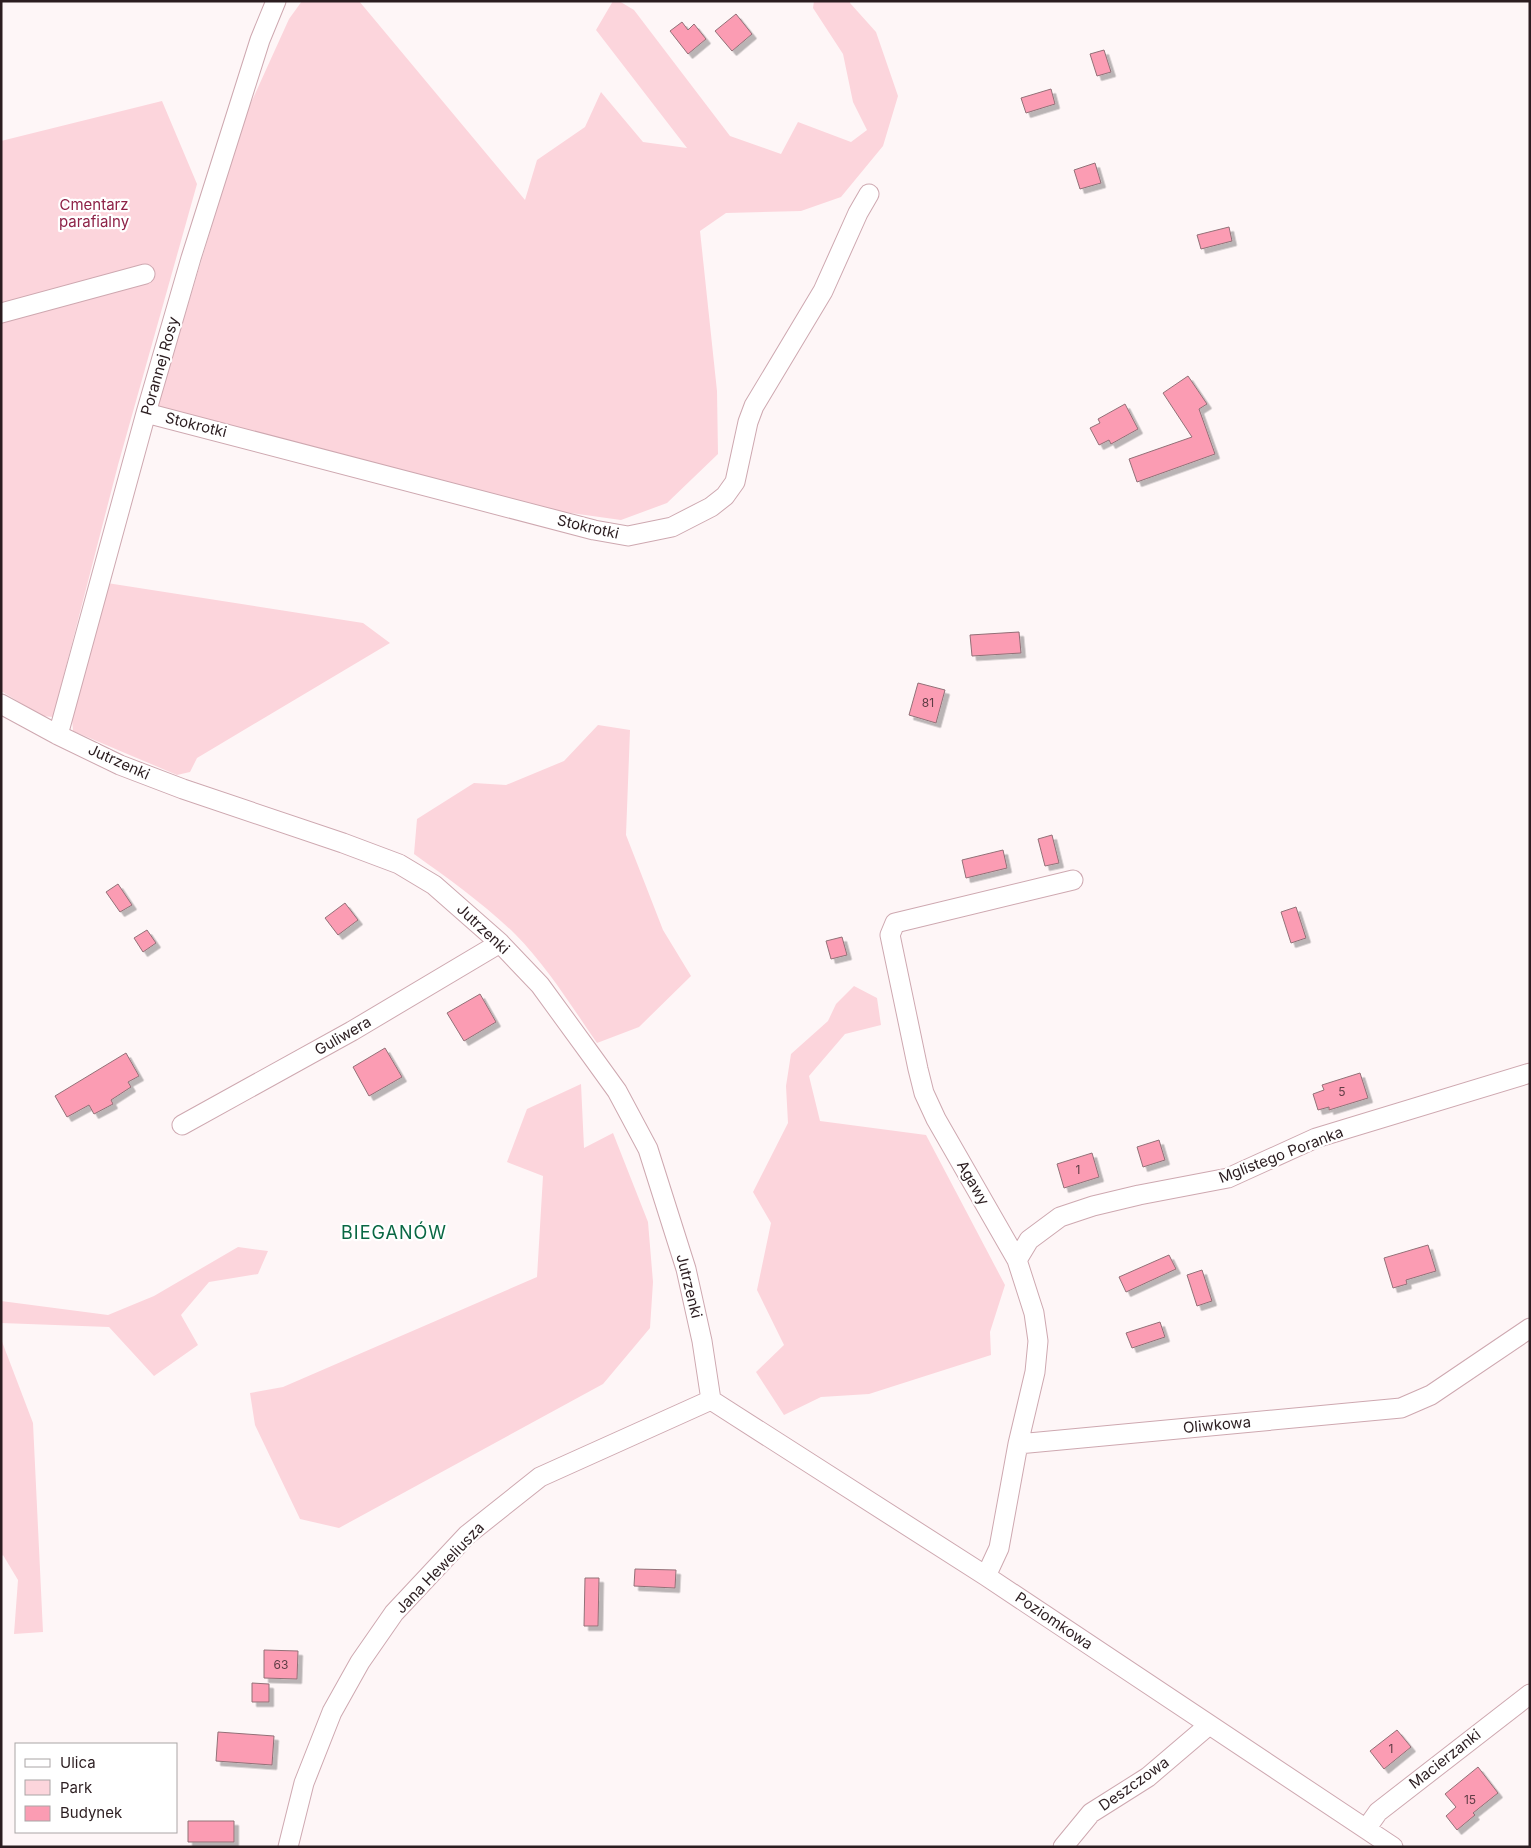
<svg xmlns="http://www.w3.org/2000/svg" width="1531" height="1848" viewBox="0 0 1531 1848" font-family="Inter,sans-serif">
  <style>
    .green { fill: #fcd5dc }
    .building { fill: #fb9cb3; stroke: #927077; filter: url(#shadow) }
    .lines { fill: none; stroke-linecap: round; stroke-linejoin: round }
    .minor-casing { stroke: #cea8b0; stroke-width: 21 }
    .minor { stroke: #fff; stroke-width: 19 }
    .labels { text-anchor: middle; stroke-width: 4.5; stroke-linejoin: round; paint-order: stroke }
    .number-label { font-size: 12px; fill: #5f3d45 }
    .park-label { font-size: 15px; fill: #8e2247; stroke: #fff }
    .street-label { font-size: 15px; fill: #2b1d20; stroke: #fff }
    .quarter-label { font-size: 18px; letter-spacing: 1px; fill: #096844; stroke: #fff }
  </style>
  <defs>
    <filter id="shadow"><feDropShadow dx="4.5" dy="4.5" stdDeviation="0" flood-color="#0004"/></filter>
  </defs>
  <rect width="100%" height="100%" fill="#fef6f7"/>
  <path class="green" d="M302,1h57l166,199 12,-40 48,-33 16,-35 42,50 44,6 -91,-118 17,-29h6l15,9 96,126 51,18 17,-32 53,20 16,-12 -14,-28 -10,-48 -30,-46 1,-7h36v2l26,29 22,64 -15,50 -42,51 -40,14 -75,2 -26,18 17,160 1,63 -51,49 -46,17 -86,-12 -372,-97 -5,-7 87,-288 44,-97z
    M162,101l35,83 -79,281 -65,252 -11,-1 -41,-25v-550z
    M107,583l256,40 27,20 -193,115 -7,14 -13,3 -104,-44 -1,-13z
    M598,725l32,5 -4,105 37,95 28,46 -52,51 -42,16c-25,-36 -51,-78 -82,-109 -31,-30 -66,-55 -101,-80l3,-35 57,-36 32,2 58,-24z
    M854,986l23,12 4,27 -36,9 -36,42 11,45 106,14 79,150 -15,47 1,23 -122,39 -48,3 -37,18 -28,-43 28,-27 -27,-55 14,-67 -18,-31 35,-69 -2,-37 5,-32 37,-33 8,-17z
    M581,1084l3,64 29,-15 35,89 5,60 -3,46 -47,56 -264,144 -39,-9 -45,-94 -5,-32 33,-6 254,-110 6,-101 -36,-14 20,-53z
    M238,1247l30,4 -10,23 -49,8 -28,33 17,30 -44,31 -45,-49 -108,-4v-22l107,14 46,-19z
    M1,1339l32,84 10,209 -29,2 4,-54 -15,-25 -2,2z"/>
  <path class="building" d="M736,14l16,20 -20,17 -17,-20z
    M682,22l6,8 6,-6 12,15 -18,15 -18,-23z
    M1104,50l7,22 -14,4 -7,-22z
    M1051,89l4,15 -29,9 -5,-15z
    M1095,163l6,20 -21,6 -6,-19z
    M1229,227l3,14 -31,8 -4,-14z
    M1188,376l19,28 -8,5 16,45 -78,28 -8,-23 63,-22 -29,-44z
    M1125,404l13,25 -27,15 -2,-4 -10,5 -9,-17 10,-5 -2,-4z
    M1019,632l2,21 -49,3 -2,-21z
    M918,683l27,7 -9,33 -27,-8z
    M1052,835l7,28 -14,3 -7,-27z
    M1003,850l4,18 -41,10 -4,-18z
    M118,884l14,21 -12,7 -14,-20z
    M345,903l13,17 -20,15 -13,-17z
    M1296,907l10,31 -15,5 -10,-31z
    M147,930l9,13 -13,9 -9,-14z
    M842,937l5,18 -16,4 -5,-18z
    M480,994l16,28 -32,19 -17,-28z
    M385,1048l17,29 -33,19 -16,-29z
    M126,1053l13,23 -11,6 3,5 -20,13 2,4 -19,10 -5,-9 -22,12 -12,-21z
    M1360,1073l8,25 -39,12v-3l-11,3 -5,-16 11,-4 -2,-5z
    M1159,1140l6,20 -22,7 -6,-20z
    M1092,1153l7,24 -35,11 -7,-24z
    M1428,1245l8,26 -30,9 1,4 -14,4 -9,-30z
    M1169,1255l7,14 -50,23 -7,-15z
    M1202,1270l10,31 -15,5 -10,-31z
    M1160,1322l5,15 -33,11 -6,-15z
    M635,1569l41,1 -1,18 -41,-2z
    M585,1578h14l-1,48h-14z
    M264,1650l34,1 -1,28 -33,-1z
    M252,1683l17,1v18h-17z
    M1397,1730l14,17 -27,22 -14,-18z
    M218,1732l56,4 -2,29 -56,-4z
    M1478,1767l20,26 -25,20 2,2 -18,15 -11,-14 10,-9 -11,-13z
    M188,1821h46v21h-46z"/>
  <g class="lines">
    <g class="minor-casing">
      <path id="minor" d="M1,313l144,-39
        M146,413l448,117 34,6 44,-9 39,-20 14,-11 10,-14 13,-60 6,-16 69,-115 35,-78 11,-19
        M1,704l57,31 62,30 63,24 160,54 56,21 35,21 66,58 40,42 51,70 26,36 31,58 38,120 16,72 9,59
        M58,735l88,-322 45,-155 69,-218 16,-39
        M182,1125l170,-94 148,-88
        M1017,1260l12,-20 31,-23 33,-11 46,-11 89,-17 88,-40 214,-65
        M711,1400l275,176 407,271
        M1018,1444l17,-72 3,-31 -4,-28 -17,-53 -81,-141 -12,-26 -6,-24 -28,-134 5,-12 178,-43
        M986,1576l13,-28 19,-104 383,-36 30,-13 99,-67
        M1366,1829l12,-17 152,-118
        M288,1847l16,-64 28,-71 28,-50 34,-49 73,-78 73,-58 171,-77
        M1063,1847l28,-34 57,-36 61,-52"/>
    </g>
    <use href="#minor" class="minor"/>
  </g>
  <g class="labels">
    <g class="number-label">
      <text x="928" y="707">81</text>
      <text x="1342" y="1096">5</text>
      <text x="1078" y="1174">1</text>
      <text x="281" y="1669">63</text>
      <text x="1391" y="1753">1</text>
      <text x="1470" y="1804">15</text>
    </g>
    <g class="park-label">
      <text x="94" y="210">Cmentarz<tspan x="94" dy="17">parafialny</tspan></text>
    </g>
    <g class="street-label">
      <text transform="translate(160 366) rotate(-74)" y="5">Porannej Rosy</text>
      <text transform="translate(196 425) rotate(14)" y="5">Stokrotki</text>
      <text transform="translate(588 527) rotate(13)" y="5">Stokrotki</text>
      <text transform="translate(119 762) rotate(24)" y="5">Jutrzenki</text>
      <text transform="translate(483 929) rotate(43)" y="5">Jutrzenki</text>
      <text transform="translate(343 1036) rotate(-30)" y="5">Guliwera</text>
      <text transform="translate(1281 1155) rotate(-21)" y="5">Mglistego Poranka</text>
      <text transform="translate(973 1183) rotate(60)" y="5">Agawy</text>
      <text transform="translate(689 1286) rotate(76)" y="5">Jutrzenki</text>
      <text transform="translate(1217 1425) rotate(-5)" y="5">Oliwkowa</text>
      <text transform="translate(440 1568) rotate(-46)" y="5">Jana Heweliusza</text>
      <text transform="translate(1054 1621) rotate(34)" y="5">Poziomkowa</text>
      <text transform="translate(1445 1759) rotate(-38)" y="5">Macierzanki</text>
      <text transform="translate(1134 1784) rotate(-35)" y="5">Deszczowa</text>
    </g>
    <g class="quarter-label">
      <text x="394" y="1239">BIEGANÓW</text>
    </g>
  </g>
  <rect width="1531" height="1848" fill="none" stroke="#2b1d20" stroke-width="5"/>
  <rect x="15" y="1743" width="162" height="90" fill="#ffffff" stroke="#aaa5a6"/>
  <rect x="25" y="1759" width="25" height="8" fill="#ffffff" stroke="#aaa5a6"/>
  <text x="60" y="1768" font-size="15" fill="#2b1d20">Ulica</text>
  <rect x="25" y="1780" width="25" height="15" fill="#fcd5dc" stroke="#aaa5a6"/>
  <text x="60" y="1793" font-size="15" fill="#2b1d20">Park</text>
  <rect x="25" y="1806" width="25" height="15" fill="#fb9cb3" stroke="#aaa5a6"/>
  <text x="60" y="1818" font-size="15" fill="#2b1d20">Budynek</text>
</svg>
